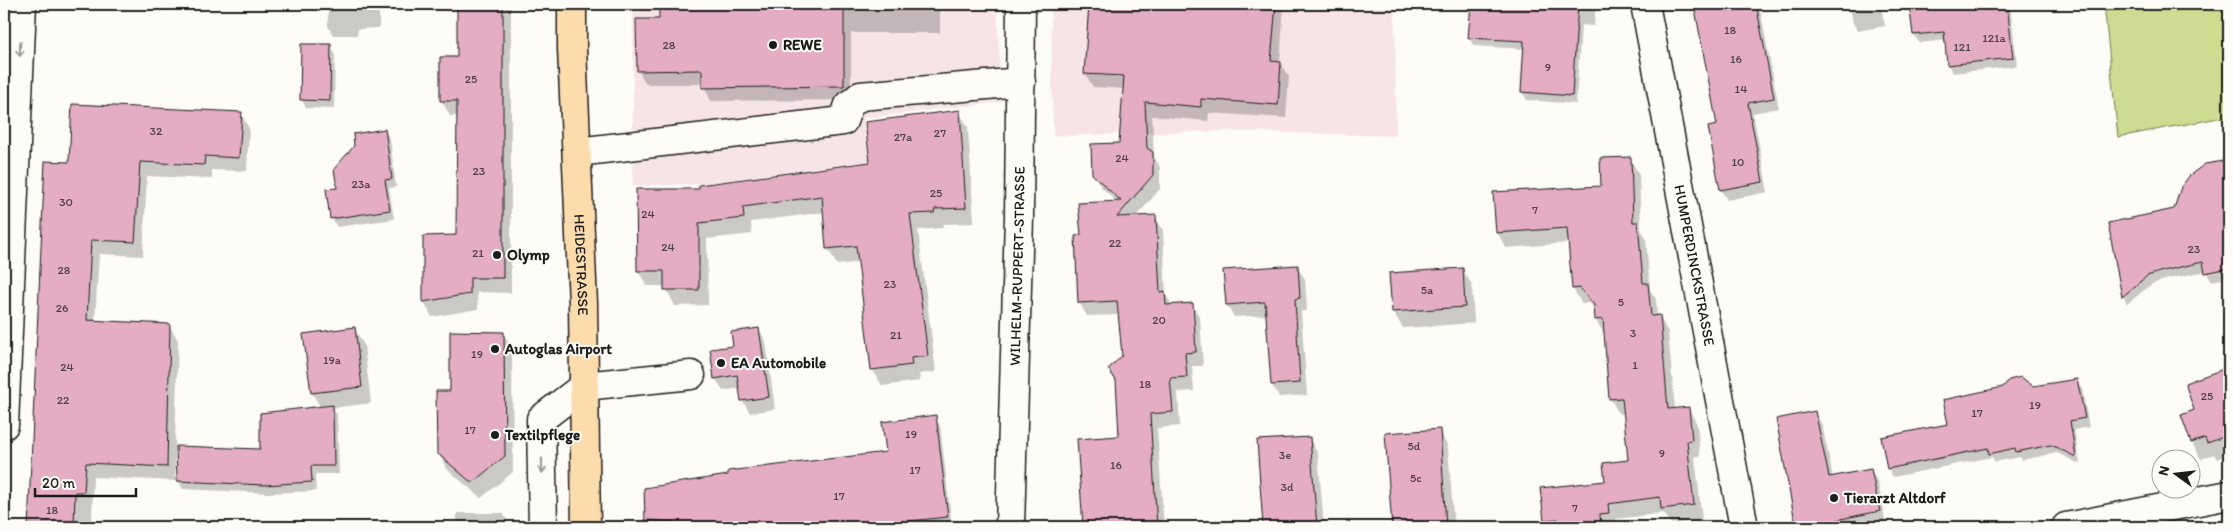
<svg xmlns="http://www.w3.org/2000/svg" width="2233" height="531" viewBox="0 0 2233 531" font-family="Itim,sans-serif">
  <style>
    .built { fill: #f6e4e7 }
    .green { fill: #cddc90; stroke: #747c56 }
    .shadow { fill: #0003 }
    .building { fill: #e4adc3; stroke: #1c1c1c }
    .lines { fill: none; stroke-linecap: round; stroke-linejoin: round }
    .minor-casing { stroke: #1c1c1c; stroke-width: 31 }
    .major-casing { stroke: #1c1c1c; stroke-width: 31 }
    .minor { stroke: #fdfcf7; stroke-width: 28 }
    .major { stroke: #fcdcac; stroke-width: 28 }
    .oneway { stroke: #989794 }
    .poi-dot { fill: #1c1c1c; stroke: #fdfcf7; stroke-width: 2 }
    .labels { text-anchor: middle; stroke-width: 4; stroke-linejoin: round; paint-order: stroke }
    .number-label { font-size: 12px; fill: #4e4046 }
    .poi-label { font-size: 15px; font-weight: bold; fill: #1c1c1c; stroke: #fdfcf7; text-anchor: start }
    .street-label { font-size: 15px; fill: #1c1c1c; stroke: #fdfcf7 }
  </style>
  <rect width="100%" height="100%" fill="#fdfcf7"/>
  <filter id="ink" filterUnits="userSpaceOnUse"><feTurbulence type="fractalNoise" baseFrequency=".02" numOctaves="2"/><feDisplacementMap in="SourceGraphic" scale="10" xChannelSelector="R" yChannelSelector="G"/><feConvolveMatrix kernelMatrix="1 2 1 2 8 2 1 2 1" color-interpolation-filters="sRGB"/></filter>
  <g filter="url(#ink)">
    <path class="built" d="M633,4h364l4,98 -137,16 5,43 -172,23 -64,2z
      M1051,4h344l1,132 -172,-5 -171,5z"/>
    <path class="green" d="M2104,4h125v112l-111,21z"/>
    <path class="shadow" d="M328,4h51v24l-21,1 -1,6h-24l-5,-9z
      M458,4h53v289l-34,-1 1,17 -46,8 -8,-15v-65h33l1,-121h-8l-8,-15 16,-43z
      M661,4h279v29h-89v67l-140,1 -8,-17h-57l-8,-14 22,-49z
      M1090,4h71l60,4 1,-4h62l-4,59 9,14 -3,41 -77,-5 -1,8 -56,-5 2,41 6,10v22l-24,28 19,-1 8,14 3,65 6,10 20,-1 8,14 3,48h-11l2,25 -16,1 2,34 -23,2 7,99h-80l-6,-87 42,-3 -3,-53 -8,-14 14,-14 -4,-41 -32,1 -8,-14 3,-66 35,-34 -15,-14 -8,-14 26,-30 4,-55 -31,-2 -8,-14z
      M1472,4h124l-2,22 -13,-1 -5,79 -49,-4 -5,-8 2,-43 -50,-3 -5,-8z
      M1694,4h65l20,104 -26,5 15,79 -41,8 -6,-10 -12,-62 9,-2z
      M1849,4h31l5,22 -27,5 -5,-8z
      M1937,4h73l7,62 -64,7 -5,-8 -2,-25 -27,3 -5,-8 -3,-28z
      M331,45l4,9 -1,55 -28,-1 -4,-8z
      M959,112l9,15 6,96 -31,1v4l-25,2 18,142 -17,2 1,7 -38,5 -9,-16 -14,-108 -22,3 -9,-16 -3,-37 -74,10 1,12 -45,5 1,66 -33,1 -10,-20h-18l-9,-15 62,-81 171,-27z
      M241,114l8,14 -2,43 -35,-1v9l-65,-3 -4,80 -44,-2 -4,67 74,4 9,15 -3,107 86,3 60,-42 -9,-15 42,-65 10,17 7,58 -38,5 4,7 2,59h-24l1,17 -47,2 -86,-4 -5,-8 -1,-30h-2v30l-82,-4 -1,50h-62l16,-364 24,1z
      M385,131l5,8 6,48 -7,1 5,31 -57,8 -5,-8 6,-30z
      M1630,159l9,15 2,55 5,9 4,52 6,9 1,17h2l9,16 7,78 13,-2 9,16 3,32h-5l7,64 -31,4 -7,-11 -48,6 1,8h-71l-5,-38 65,-7 24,-21 -5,-48 -6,1 -9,-16 -5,-62 -9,-16 -1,-10 -5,-7 -8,1 -9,-15 -4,-46 -63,5 -9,-16 106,-45z
      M2225,162l4,2v114l-18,3 -5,-10 -38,8 -16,5 -25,20 -4,-8 52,-86z
      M1297,267l8,12 2,32h-6l6,84 -28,2 -7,-12 -5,-70 -33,2 -7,-12 -2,-33z
      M1462,269l10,16 2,38 -71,5 -10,-16z
      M759,329l7,13 9,67 -25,4 -8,-13 -1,-12 -18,3 -8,-13 20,-31z
      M503,333l9,16 1,123 -32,26 -34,-29 -9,-16z
      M2229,368v86l-12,5 -3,-5 -13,5 -9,-16 -10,-27 14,-6 -9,-26z
      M2077,381l5,8 7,38 -15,3 6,34 -23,-11 -35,7 -2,-3 -25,5 -3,-5 -99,20 -5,-9 116,-80 29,-1z
      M1815,412l7,13 11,52 38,-7 7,13 8,41 -14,3h-75l-20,-107z
      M935,416l5,10 12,100 -306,1 -1,-38 242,-36z
      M1439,430l9,17 6,80h-61l-6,-93z
      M1309,438l9,16 6,73h-59l-6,-86z
      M457,513h46l8,14h-54z
      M2174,523l3,4h-22z"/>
    <path class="building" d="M457,4h46v274h-33v16l-47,8v-66l33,-1 1,-134h-17v-44h17z
      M701,4h143v82l-142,2v-18l-65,1 -1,-52h23v-11l42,-1z
      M1089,4h88l43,3 1,-3h55l-5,57 10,1 -3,43 -77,-6v8l-56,-5 2,46 6,4v23l-36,42 39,-2 4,77 5,-1 1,14 27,-2 3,49 -11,1 2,24 -17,1 3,34 -23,2 7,113h-74l-6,-88 42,-3 -3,-56 -8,-11 14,-13 -5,-55 -39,2 -3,-67 6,-1 -3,-32 43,-2 -29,-27 -1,-30 28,-1 5,-67 -40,-2z
      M1471,4h107l-6,92 -51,-4 3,-51 -56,-3z
      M1694,4h62l18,94 -26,5 15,79 -43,8 -12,-63 9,-2z
      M1909,4h98l6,54 -66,7 -3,-33 -31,3z
      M301,44h30l-1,57 -30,-1z
      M72,104l170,8 -3,46 -34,-2 -1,9 -64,-3 -5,80 -44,-2 -4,80 83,4 -3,143 -81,-4 -2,29h-9l-1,35h-46l17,-366 24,1z
      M960,110l6,98 -31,1 -1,4 -24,1 18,142 -17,2 1,7 -41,5 -15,-124 -30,3 -4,-53 -79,11 1,11 -45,5v67h-35v-19h-27l-1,-82h63v-4l171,-23 -5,-40z
      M385,129l7,50 -7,1 5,30 -60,9 -4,-30 11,-1 -3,-19 20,-23 -1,-12z
      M1631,157l2,65h5l5,61h5l3,33 9,-1 8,94 21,-2 3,33 -5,1 7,64 -33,4 -1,-12 -52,7 1,9 -9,1 1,13h-42l-1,-8 -14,1 -4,-32 65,-7 -2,-18 25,-3 -6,-62 -13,1 -6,-80 -8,1 -1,-15 -14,-17 -8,1 -5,-61 -71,5 -3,-41 108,-6 -1,-28z
      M2229,160v46l-5,3 5,27v32l-24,5 -2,-11 -40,9 -16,5 -25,21 -14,-74 66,-14 7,-22 9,-12 15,-11z
      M1298,265l2,33 -5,1 5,84 -29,2 -6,-83 -39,3 -3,-35z
      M1463,268l2,39 -73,5 -3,-39z
      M355,327l7,60 -51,6 -8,-59z
      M759,328l10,69 -28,4 -4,-26 -23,4 -4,-30 23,-3 -2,-14z
      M450,331l54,1 1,124 -33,27 -35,-30 -1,-62h14z
      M2229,367v68l-22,8 -2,-5 -14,5 -10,-28 13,-5 -9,-27z
      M2021,377l12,9 44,-7 8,39 -15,3 6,36 -25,-12 -35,7 -1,-4 -26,6 -1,-6 -101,21 -6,-32 67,-13 -5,-24 60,-13 6,-7z
      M333,405l1,61h-23l1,16 -48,3 -87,-4 -1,-35 84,3v-36z
      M1815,411l14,66 42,-8 9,42 -44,9 2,7h-42l-20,-108z
      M936,415l12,102 -95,10h-119l-89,-7 -1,-32 84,-13v-4l158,-19 -4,-30z
      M1440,429l6,97 -54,1 -7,-94z
      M1310,437l7,90h-54l-6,-87z"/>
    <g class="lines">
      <g class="minor-casing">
        <g id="minor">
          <path id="s1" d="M1645,4l99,523"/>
          <path d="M577,152l266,-31 6,-16 11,-9 161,-14"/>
          <path d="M4,425l18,-421"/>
          <path d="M543,527l-2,-108 43,-33 107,-11"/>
          <path id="s2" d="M1010,527l9,-310 2,-213"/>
          <path d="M2066,527l163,-32"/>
        </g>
      </g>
      <g class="major-casing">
        <g id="major">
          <path id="s3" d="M572,4v44l11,256 3,223"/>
        </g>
      </g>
      <use href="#minor" class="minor"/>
      <use href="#major" class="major"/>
    </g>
    <defs><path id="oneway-shaft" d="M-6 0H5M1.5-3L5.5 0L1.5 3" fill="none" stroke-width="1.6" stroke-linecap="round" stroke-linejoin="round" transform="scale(1.25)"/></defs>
    <g class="oneway">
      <use href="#oneway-shaft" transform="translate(20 49) rotate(92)"/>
      <use href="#oneway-shaft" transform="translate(542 466) rotate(89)"/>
    </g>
  </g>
  <g class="poi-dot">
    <circle cx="773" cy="45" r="5"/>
    <circle cx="497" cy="255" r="5"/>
    <circle cx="495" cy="349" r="5"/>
    <circle cx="721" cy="363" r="5"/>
    <circle cx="495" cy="435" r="5"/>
    <circle cx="1834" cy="498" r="5"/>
  </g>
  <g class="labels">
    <g class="number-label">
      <text x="1730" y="34">18</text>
      <text x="1994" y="42">121a</text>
      <text x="669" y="49">28</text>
      <text x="1962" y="51">121</text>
      <text x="1736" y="63">16</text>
      <text x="1548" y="71">9</text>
      <text x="471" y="83">25</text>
      <text x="1741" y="93">14</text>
      <text x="156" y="135">32</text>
      <text x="940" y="137">27</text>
      <text x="903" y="141">27a</text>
      <text x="1122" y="162">24</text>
      <text x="1738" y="166">10</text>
      <text x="479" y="175">23</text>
      <text x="361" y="188">23a</text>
      <text x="936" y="197">25</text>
      <text x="66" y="206">30</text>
      <text x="1535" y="214">7</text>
      <text x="648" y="218">24</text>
      <text x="1115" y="247">22</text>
      <text x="668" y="251">24</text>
      <text x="2194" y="253">23</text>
      <text x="478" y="257">21</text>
      <text x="64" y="274">28</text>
      <text x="890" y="288">23</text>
      <text x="1427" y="294">5a</text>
      <text x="1621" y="306">5</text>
      <text x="62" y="312">26</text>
      <text x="1159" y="324">20</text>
      <text x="1633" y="337">3</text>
      <text x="896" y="339">21</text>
      <text x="477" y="358">19</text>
      <text x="332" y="364">19a</text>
      <text x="1635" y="369">1</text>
      <text x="67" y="371">24</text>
      <text x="1145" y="388">18</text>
      <text x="2207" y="400">25</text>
      <text x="63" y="404">22</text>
      <text x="2035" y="409">19</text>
      <text x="1977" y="417">17</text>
      <text x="470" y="434">17</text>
      <text x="911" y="438">19</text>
      <text x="1414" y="450">5d</text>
      <text x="1662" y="457">9</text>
      <text x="1285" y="459">3e</text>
      <text x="1116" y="469">16</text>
      <text x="915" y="474">17</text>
      <text x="1416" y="482">5c</text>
      <text x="1287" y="491">3d</text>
      <text x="839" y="500">17</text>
      <text x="1575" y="512">7</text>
      <text x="52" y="514">18</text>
    </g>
    <g class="poi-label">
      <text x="783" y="50">REWE</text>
      <text x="507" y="260">Olymp</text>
      <text x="505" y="354">Autoglas Airport</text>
      <text x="731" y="368">EA Automobile</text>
      <text x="505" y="440">Textilpflege</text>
      <text x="1844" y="503">Tierarzt Altdorf</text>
    </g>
    <g class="street-label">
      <text dy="5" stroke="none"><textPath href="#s3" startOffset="261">HEIDESTRASSE</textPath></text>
      <text dy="5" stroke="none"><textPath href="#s1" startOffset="266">HUMPERDINCKSTRASSE</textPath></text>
      <text dy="5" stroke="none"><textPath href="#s2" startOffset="261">WILHELM-RUPPERT-STRASSE</textPath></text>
    </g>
  </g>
  <rect width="2233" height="531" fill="none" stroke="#fdfcf7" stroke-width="20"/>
  <rect x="10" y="10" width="2213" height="511" fill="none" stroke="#1c1c1c" stroke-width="2" filter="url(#ink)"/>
  <g transform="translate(2176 474) rotate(285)"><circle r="24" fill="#fdfcf7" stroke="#a3a29f"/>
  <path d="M0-4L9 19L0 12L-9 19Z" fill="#1c1c1c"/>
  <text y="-8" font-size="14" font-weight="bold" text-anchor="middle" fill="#1c1c1c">N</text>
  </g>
  <path d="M35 488v8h101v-8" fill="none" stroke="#1c1c1c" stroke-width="2.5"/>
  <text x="42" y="488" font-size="15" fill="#1c1c1c" stroke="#fdfcf7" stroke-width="4" paint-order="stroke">20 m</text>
</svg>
